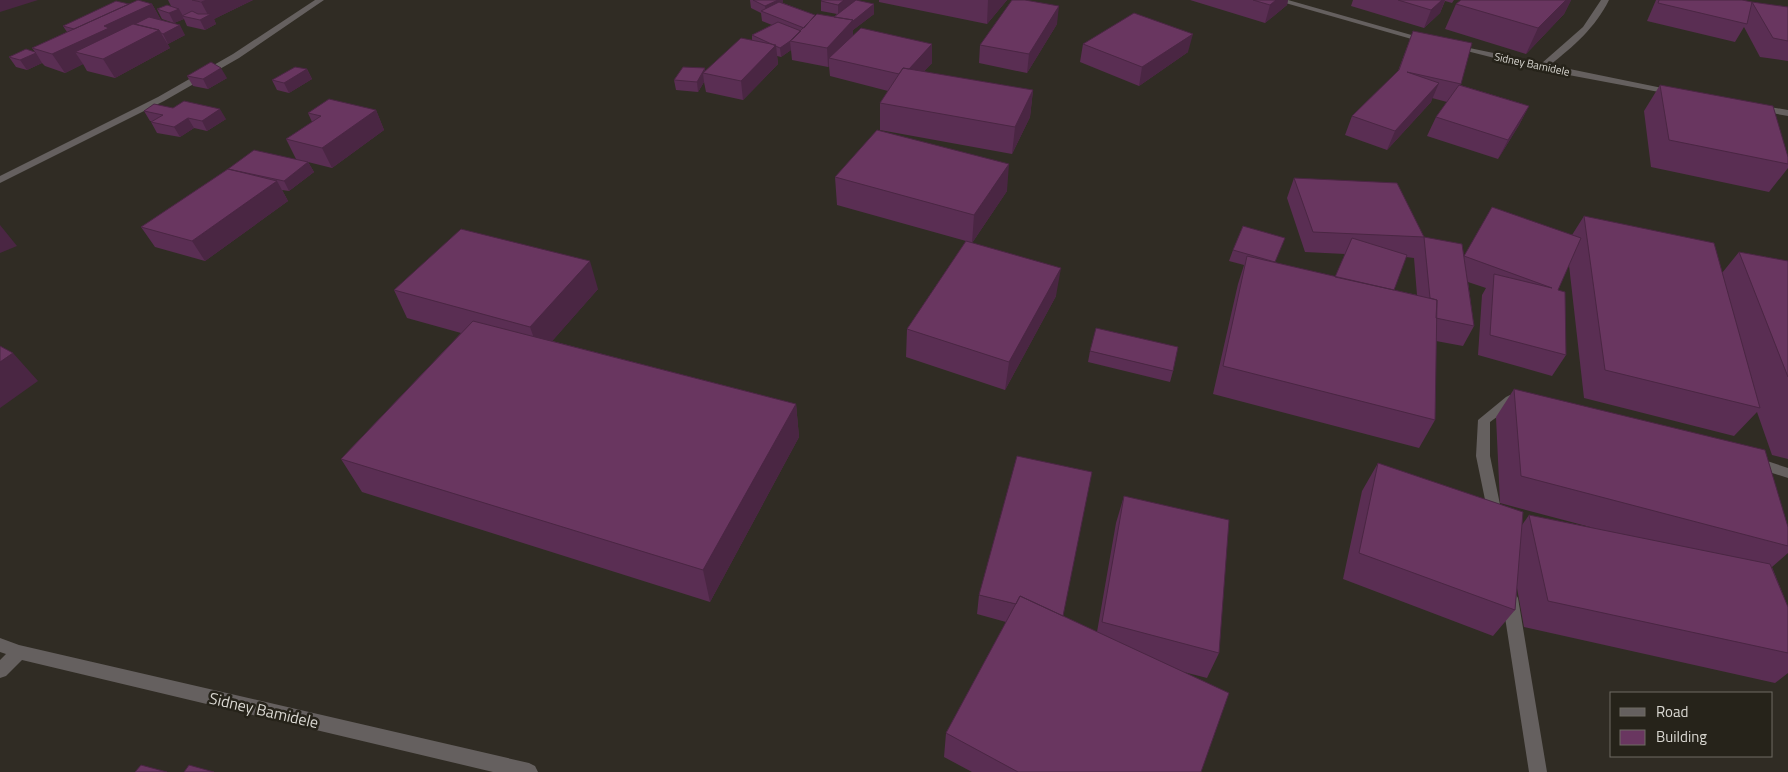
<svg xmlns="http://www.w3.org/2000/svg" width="1788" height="772" viewBox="0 0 1788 772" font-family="'Titillium Web',sans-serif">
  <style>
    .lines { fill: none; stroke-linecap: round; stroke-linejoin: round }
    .minor { fill: #65605f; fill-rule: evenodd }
    .wall { fill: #5a2e53 }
    .shaded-wall { fill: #4a2643 }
    .building { fill: #693660; stroke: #4a2643 }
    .labels { text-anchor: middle; stroke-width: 5; stroke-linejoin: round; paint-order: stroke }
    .far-street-label { font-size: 11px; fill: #d9d7d1; stroke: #26231a }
    .near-street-label { font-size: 16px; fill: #d9d7d1; stroke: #26231a }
  </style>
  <rect width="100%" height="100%" fill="#302c24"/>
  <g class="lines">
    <path class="minor" d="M315,0h9l-85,58 -75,43 -164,82v-7l158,-79 75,-43z
      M1275,0h13l141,40 -7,2z
      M1601,0h8c-14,28 -35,46 -59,65l122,25 4,3 -1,2 -133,-25 -91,-23 4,-2 87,18 41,-36z
      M1758,105l30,5v6l-33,-6v-4z
      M1510,395l14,2 2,3 -2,3 -11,2 -23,17v34l13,63 -2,4 -5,2 -5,-2 -2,-4 -13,-63 2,-36 28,-23z
      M1755,457l33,11v10l-38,-12 -2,-4 2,-4z
      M1510,591l5,2 3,5 29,174h-18l-27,-174 3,-5z
      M0,638l19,7 510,118 6,3 3,6h-45l-471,-112 -16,16 -6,2v-18l6,-6 -6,-2z"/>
  </g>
  <path class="wall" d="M168,0h85l-39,19 2,5 -11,6 -18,-4 -3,-7 -10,4 -12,-4 -5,-10 14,-3z
    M750,0h33v3l32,12 19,2 3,-3 -16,-3v-10l53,13 -21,16v5l79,28 -9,9 110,18 -3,27 -18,37 -132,-24v-27l8,-12 -58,-15 -1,-10 -1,1 -36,-7 -1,-10 -10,7 -4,-1 1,8 -35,36 -37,-8 -2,-10 -6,10 -22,-2 -2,-10 31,-12v3l47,-31v-5l20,-10 -10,-4 -1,-8 -10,-5z
    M879,0h128l-20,24 -108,-22z
    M1190,0h98l-1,5 -22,18z
    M1353,0h101l-2,3 -7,-2 -5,12 -16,15 -73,-22z
    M1461,0h110l-7,14 -38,40 -81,-25 11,-25z
    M1656,0h86l10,2 36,5v54l-28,-4 -16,-30 -9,15 -88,-21z
    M129,4h23l9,16 24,15 -17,9 -1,-1 3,5 -55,30 -28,-7 -4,-7 -18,9 -20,-7 -3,-3 -15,7 -11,-3 -7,-10 26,-5 -3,-4 35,-16 -4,-6z
    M1057,24l-30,49 -48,-10 1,-18z
    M1413,31l48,53 -1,1 69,21 -10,19 -21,34 -71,-23 9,-19 11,-15 -15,-4 -1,4 -44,48 -42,-15 7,-19 46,-45z
    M1083,44l105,8 -49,34 -59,-24z
    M307,69l5,10 -23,14 -12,-3 -5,-10z
    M187,76l40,2 -19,11 -15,-3z
    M1660,85l128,72v11l-19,24 -118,-25 -7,-56z
    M376,110l8,20 -52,38 -24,-6 6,10 -25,19 -7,-1 6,11 -83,60 -50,-14 -14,-20 87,-58 68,-10 -10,-20 26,-17 -4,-9z
    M144,111l82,8 -19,12 -13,-3 -14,9 -23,-4 -6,-11 1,-1h-2z
    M835,177l172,14 -35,52 84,53 -51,94 -99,-33 1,-28 59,-88 -129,-36z
    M1294,178l130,59 -10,21 -8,-1 -12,33 23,5 -3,-37 10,-21 40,19 108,-21 12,-19 138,57 17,-21 49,9v198l-16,-4 -15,-43 -23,24 -150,-38 -15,-133 -11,25 8,65 -14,21 -74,-21 4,-60 4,-7 -18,-6 6,44 -11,20 -27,-5 -1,79 -16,28 -206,-54 25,-110 6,-19 -15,-4 4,-11 10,-24 32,37 60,14 10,-23 -40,-2 -18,-54z
    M598,289l-46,52 244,63 3,33 -89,165 -348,-110 -21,-33 120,-126 -54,-15 -13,-28z
    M1090,351l83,20 -3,11 -82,-20z
    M1514,389l274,138v26l-16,14 16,40v66l-13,10 -251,-56 -7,-39 -2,22 -22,26 -150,-57 19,-88 16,-28 144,62 7,-10 65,13 -94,-25 -4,-86z
    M1124,496l95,157 -12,25 -27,-7 21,101h-229l-28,-15 2,-24 60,-111 -29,-8 2,-19 84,21 34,16 19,-109z"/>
  <path class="shaded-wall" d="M0,0h38l-38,12z
    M207,0h46l-39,19 2,5 -11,6 -5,-10 8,-5 -7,-13z
    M778,0h5v7l-17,6 -1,-7z
    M844,0h12l-18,15v-10z
    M988,0h19l-20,24z
    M1276,0h12l-1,5 -22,18 5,-18z
    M1442,0h3l-5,13 -16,15 7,-18z
    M1566,0h5l-7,14 -38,40 12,-26z
    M152,4l10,18 -3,8 11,18 -55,30 -12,-19 -28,-7 8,12 -18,9 -13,-19 33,-23z
    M874,4v10l-21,16v8l-24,20v8l-1,1 -1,-19 26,-28z
    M1059,6l-2,18 -30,49 2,-19z
    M179,9l4,7h-1l2,3 -10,4 -5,-10z
    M180,25l5,10 -17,9 -5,-10z
    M803,31l-13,10 1,9 -10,7 -1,-9z
    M1193,34l-5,18 -49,34 3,-19z
    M932,44v19l-29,31v-19z
    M776,45l2,19 -35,36 -2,-19z
    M36,53l6,10 -15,7 -7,-10z
    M221,68l6,10 -19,11 -5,-10z
    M705,68v5h-2l1,9 -6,10 -1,-10z
    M307,69l5,10 -23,14 -5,-10z
    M1439,83l-8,19 -44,48 8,-19z
    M1033,90l-3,27 -18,37 3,-27z
    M1529,106l-10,19 -21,34 10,-19z
    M220,109l6,10 -19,12 -5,-10z
    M376,110l8,20 -52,38 -10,-20z
    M188,118l6,10 -14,9 -6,-10z
    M308,162l6,10 -25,19 -5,-10z
    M1009,164l-2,27 -35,52 2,-28z
    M277,181l11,20 -83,60 -13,-20z
    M0,225l17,21 -17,7z
    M590,261l8,28 -58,66 -10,-28z
    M1061,268l-5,28 -51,94 4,-28z
    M13,353l25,28 -38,27v-46z
    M796,404l3,33 -89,165 -7,-32z"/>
  <path class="building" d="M138,0l14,4 -48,22 5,2 -57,26 -20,-6z
    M192,0h15l-6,2z
    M753,0h25l-13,6z
    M822,0h22l-6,5 -17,-4z
    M856,0l18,4 -21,17v-1l-19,-3z
    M1012,0h13l34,6 -30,48 -49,-9z
    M1253,0h23l-6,5z
    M1398,0h44l-11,10z
    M1461,0h105l-28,28 -82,-24z
    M1659,0h83l10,2 -5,22 -89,-21z
    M116,1l13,3 -55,25 -11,-3z
    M779,2l36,13 -11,13 -43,-17z
    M1752,2l36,5v34l-15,-3z
    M167,5l12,4 -10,4 -12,-4z
    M192,11l6,3h13l-11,6 -18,-4z
    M1134,13l59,21 -51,33 -59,-23z
    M817,14l36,6 -26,28 -37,-7z
    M149,17l31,8 -17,9 -2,-1 -2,-3 -24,-6z
    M778,22l23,9 -8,8 -13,9 -28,-13z
    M133,24l26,6 -56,29 -28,-7z
    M861,28l71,16 -23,25 -6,-1 -4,6 -70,-16z
    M1413,31l59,12 -11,41 -54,-12 32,11 -44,48 -43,-15 47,-46z
    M741,38l35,7 -35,36 -38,-8z
    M26,49l9,3 1,1 -16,7 -11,-3z
    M211,62l10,6 -18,11 -16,-3z
    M295,67l12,2 -23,14 -12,-3z
    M683,67l22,1 -8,14 -23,-2z
    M903,68l130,22 -18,37 -135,-24z
    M1459,85l70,21 -21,34 -72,-23z
    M1660,85l113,21 15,51v7l-119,-24z
    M329,99l47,11 -54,38 -36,-9 35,-23 -13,-3z
    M184,101l36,8 -18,12 -14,-3 -14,9 -23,-5 12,-7 -19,-4 10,-7 19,4z
    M877,130l132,34 -35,51 -139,-38z
    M254,150l54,12 -24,19 -56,-12z
    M228,169l49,12 -85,60 -51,-14z
    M1294,178l103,5 27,54 -111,-5z
    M1492,207l89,31 -23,52 7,2 1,63 -76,-20 4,-61 58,14 -88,-32z
    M1584,216l130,27 46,165 -155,-38z
    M1243,226l42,12 -10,24 -42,-12z
    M461,229l129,32 -60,66 -136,-37z
    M1424,237l38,7 12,82 -38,-8 1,-18 -7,-2z
    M1352,238l55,17 -13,35 -59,-13z
    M966,241l95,27 -52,94 -102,-33z
    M1739,252l49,9v116z
    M1247,256l190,44 -2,120 -212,-54z
    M473,321l323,83 -93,166 -362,-111z
    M1096,328l82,19 -5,24 -83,-20z
    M0,346l13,7 -13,9z
    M1514,389l251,61 23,77v19l-267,-70z
    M1017,456l75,16 -29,144 -43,-20 -4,8 -37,-9z
    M1378,463l145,49 -8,98 -156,-57z
    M1124,496l105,24 -10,133 -117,-31z
    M1529,515l241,49 18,43v46l-240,-52z
    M1020,596l209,97 -28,79h-183l-72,-39z
    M141,765l26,7h-32z
    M189,765l25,7h-30z"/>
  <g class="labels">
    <g class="far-street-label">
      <text transform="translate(1532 64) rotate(12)" y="4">Sidney Bamidele</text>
    </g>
    <g class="near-street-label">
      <text transform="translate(264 710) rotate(13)" y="6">Sidney Bamidele</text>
    </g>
  </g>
  <rect x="1610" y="692" width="162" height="65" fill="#26231a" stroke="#6e6b63"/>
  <rect x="1620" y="708" width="25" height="8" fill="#65605f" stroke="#6e6b63"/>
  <text x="1656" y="717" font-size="15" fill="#d9d7d1">Road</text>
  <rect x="1620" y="730" width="25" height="15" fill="#693660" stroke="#6e6b63"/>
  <text x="1656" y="742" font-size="15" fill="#d9d7d1">Building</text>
</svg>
